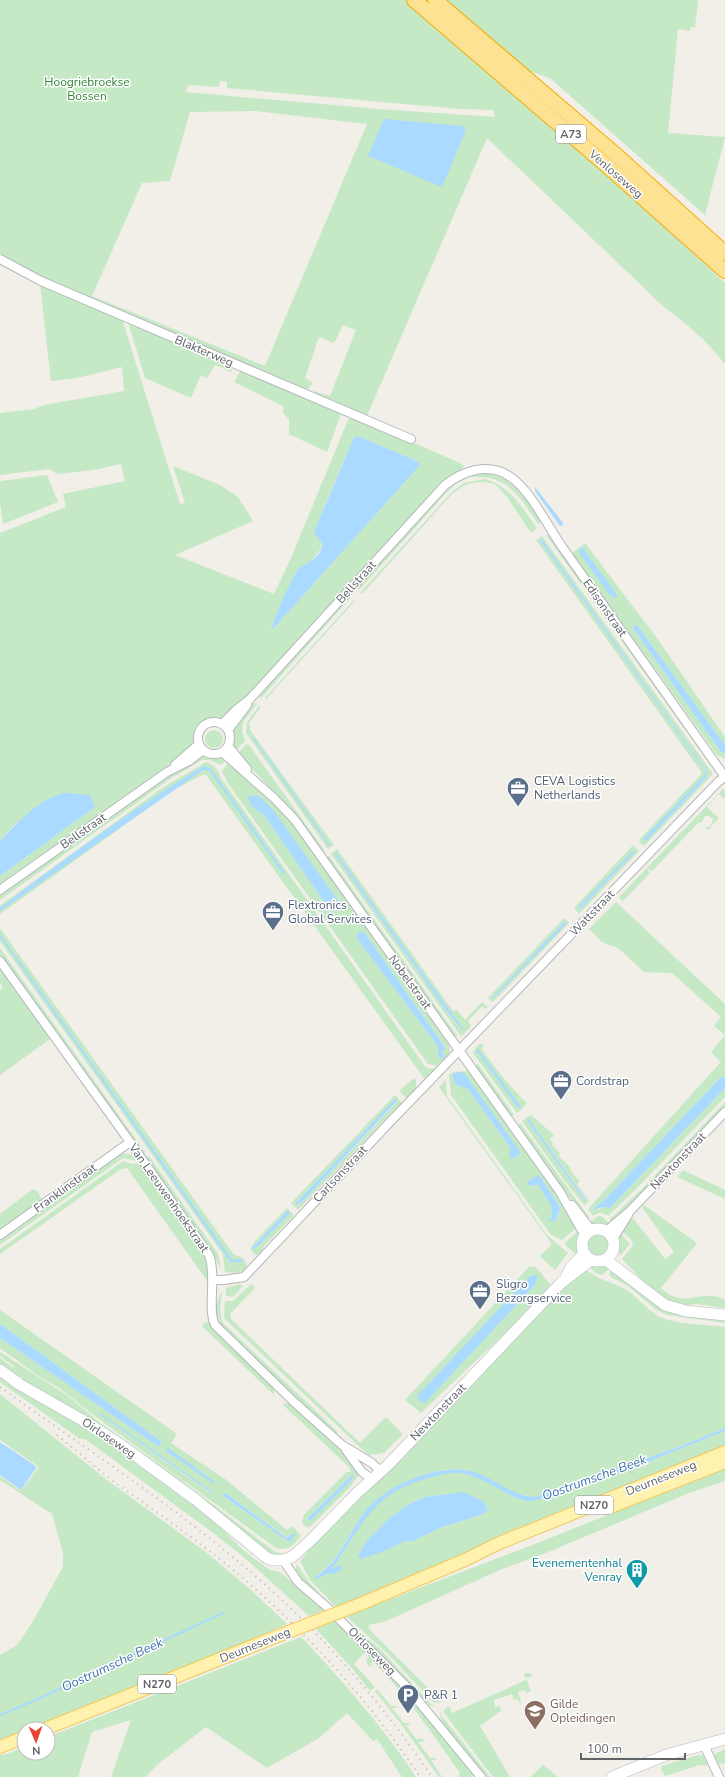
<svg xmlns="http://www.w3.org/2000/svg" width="725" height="1777" viewBox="0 0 725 1777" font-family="'Nunito Sans',sans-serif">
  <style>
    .green { fill: #c5e8c5; fill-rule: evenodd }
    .water { fill: #aadaff }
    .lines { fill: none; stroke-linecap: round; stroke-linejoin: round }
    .stream { stroke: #aadaff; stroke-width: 2 }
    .street-casing { stroke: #b5b8bc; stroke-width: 10 }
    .secondary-casing { stroke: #b6babf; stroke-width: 12 }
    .primary-casing { stroke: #f2c960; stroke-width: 14 }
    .highway-casing { stroke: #f9ab00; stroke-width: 16 }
    .street { stroke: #fff; stroke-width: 8 }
    .secondary { stroke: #fff; stroke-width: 11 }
    .primary { stroke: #fff2af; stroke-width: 12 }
    .highway { stroke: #fde293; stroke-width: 14 }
    .rail { stroke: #b6b7b8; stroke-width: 2; stroke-dasharray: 1 5; stroke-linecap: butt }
    .primary-bridge-casing { stroke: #f2c960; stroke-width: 14; stroke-linecap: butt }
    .primary-bridge { stroke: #fff2af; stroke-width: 12 }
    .labels { text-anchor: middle; stroke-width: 3; stroke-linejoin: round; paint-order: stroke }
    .shield { fill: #fff; stroke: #8f9295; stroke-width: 1 }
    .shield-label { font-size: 11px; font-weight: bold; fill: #5f6368 }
    .park-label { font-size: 12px; fill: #348238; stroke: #fff }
    .street-label { font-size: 12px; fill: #5f6368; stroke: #fff }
    .service-label { font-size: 12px; fill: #4e5e75; stroke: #fff; text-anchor: start }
    .culture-label { font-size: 12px; fill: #0d838f; stroke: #fff; text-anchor: end }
    .education-label { font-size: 12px; fill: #785e54; stroke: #fff; text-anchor: start }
    .water-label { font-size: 13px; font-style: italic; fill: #4174aa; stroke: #fff }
  </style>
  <rect width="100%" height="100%" fill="#f1efe8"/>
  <path class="green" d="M0,0h698l-3,27h-4l-1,4 -12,-2 -10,104 57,4 -20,78 -154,-136 -18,-7 -25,17 131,114 86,80v81c-18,-23 -38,-40 -61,-57l-177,-169 -121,280 -51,-22 -1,-5 16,5 26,-66 -13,-5 -9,18 -15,-6 -14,41 8,5 -8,9 -257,-110 -48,-29zM220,81l7,1v6l233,21 33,1 2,7 -117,-8 -193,-17 4,-7 30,2zM255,111l112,13 -102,242 -173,-70 50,-113 28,-2 20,-69z
    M40,284l82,35 58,185 5,-1 -12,-37 47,19 18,12 15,24 -78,34 99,39 17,-36 57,-138 5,-4 100,44 10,5 1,2 -27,21 -178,196 -36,34 -17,3 -5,3 -4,5 -2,12 -5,6 -24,20 -166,120v-11l95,-69 -79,16 -16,18v-308l66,-26 -3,-13 62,-13 -4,-17 -27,6 -36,4 -9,-5 -49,6v-62l34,-4 10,-4 80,-14 -2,-24 -45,11 -26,3zM358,436l61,26 -1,5 -144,161 -3,-1 26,-57 13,-8 11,-13 3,-42 30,-70z
    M128,322l104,45 -1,5 -16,-7 -8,13 -6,-3 -10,23 -46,-20z
    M241,370l98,41 1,6 -13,35 -38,-18v-15l-6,-6v-7l-49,-24z
    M477,473c34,0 46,22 63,47l-1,5c-20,-28 -30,-50 -68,-48l-1,-1z
    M47,475l11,27 -55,22 -3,-21v-22z
    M467,475l1,3 -11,5 -10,9 -88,98 -2,-4 92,-100z
    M485,479c27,8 36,28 52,49l-6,5 -24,-36 -12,-13c-20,-4 -26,-2 -42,9l-91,101 -2,-1 93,-102 11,-8z
    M546,535h5l165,234v4z
    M542,536l171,238 -69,72 -4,-3 -1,-3 63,-67 -166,-233zM541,538l166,234 -1,6 -60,63 60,-66 -1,-4 -166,-232z
    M585,543l74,98 66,96v8l-88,-120h-3l-1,3 88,124 4,1v6l-8,-4 -145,-202z
    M347,597l3,1 -89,100 -2,-2 10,-13z
    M354,600l1,1 -89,98 -1,-1z
    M253,703l4,1 -14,18 -1,9 3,10 -10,10c-10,-19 8,-35 18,-48z
    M259,706l2,1 -12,16 1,7 84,115 -6,4 -82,-116 1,-11zM253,736l77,110 -78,-109z
    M205 739a9 9 0 1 1 18 0a9 9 0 1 1-18 0Z
    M246,744l3,1 76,106h-5l-26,-38 -56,-59z
    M203,756l18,2 5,2 -5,5 -11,-5h-8l-32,19 -170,121v-5l164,-117z
    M206,762c9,3 12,8 15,16l205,290 10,1 -10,12 -220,-306h-4l-27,14 -175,125v-8l5,-4 157,-114z
    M228,763l55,49 156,216c11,17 17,22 1,38l-12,-2 -201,-282 -5,-11zM252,806l21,5 69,95 -11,6 -67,-97zM364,932l80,114 1,3 -3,2 3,7 -7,-4v-8l-74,-98z
    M723,789l2,2v9l-6,-6 -12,13 12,11 -11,12 -3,-3h4l3,-3 1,-5 -4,-3h-4l-3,6 -4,1 -46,48 -3,-2 -1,1 2,3 -27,28 -4,-4z
    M633,845l6,6 -60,63 -5,-6zM635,852l-55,57 -2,-2z
    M337,849l116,162 4,-1 8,10 17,-18 6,5 -2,2 -4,-3 -14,15 3,4 -2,4 -8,7 -130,-182zM337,854l116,162 9,15 -11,-14 -116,-162z
    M328,856h1l129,181 -6,-3 -125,-174z
    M616,902l109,102v31l-11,-9 7,-9 -49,-44 -28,-1 -26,-24 -16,-6 -13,-13z
    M564,918l5,5 -76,79 -5,-4zM565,921l1,2 -73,76 -1,-1z
    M0,928l234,327c10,2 13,5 13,15l-11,3 -11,-1 -2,-18 -223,-313z
    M0,948l145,204 -1,2 -144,-199z
    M0,967l50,72 -50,36v-85l3,-2 -3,-5z
    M725,1035v43l-3,-2 -116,122 -11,9 3,3 4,-3 8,1 115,-120v9l-91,94 -26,25c-6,-4 -10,-4 -15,0l-5,-7 133,-147 -10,-10z
    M481,1043l3,3 -3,3c15,19 28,38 46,54l-10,10 -44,-60 4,-7z
    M478,1064l36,51 -4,1 -36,-50z
    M468,1071l77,106 32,50 -15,13 -11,-5 -100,-140 -2,-20 4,-3zM468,1089l53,64 -11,1v-7zM539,1176l19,28c3,7 1,10 -2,16l-7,-1 3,-3 -1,-11 -13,-20 -9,1z
    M414,1078l2,2v9l-8,10 -9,-8z
    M446,1080l1,16 100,139 21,18 -13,17 -15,-14 12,-12 -113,-157z
    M395,1095l7,8 -4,7 -3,-1 -97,101 -7,-7zM395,1100l2,2 -95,100 -4,2 -2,-1z
    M725,1102v5l-73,77 -40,38 -2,-3 32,-30z
    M531,1115l23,20 -4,4 3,4 -1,2 8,8 -1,3 11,11v2l3,3 -1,2 8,7 -3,3 12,17 -5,4 -20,-25 -42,-59zM529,1119l57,80v1h-2l-57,-80z
    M520,1123l69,94 -1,2 -28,-33 -42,-59z
    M121,1153l9,1 8,7 -15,-3 -123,87v-6z
    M149,1156l69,98 3,15 -7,-13 -68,-98z
    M123,1161l9,3 8,-1 66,94 4,17v11l-83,-117 -6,1 -121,85v-5z
    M683,1170l42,20v9l-48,-22z
    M33,1189l2,2 2,-1 5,10 -42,31v-17z
    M644,1205l53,38 -36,45c23,23 41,-1 64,12v8l-28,-4 -12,1 -17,-4 -24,-19 -22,-23 11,-14 -1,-4 -11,-11 12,-12 32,41 9,-7 -32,-45z
    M287,1208l7,7 -31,32v5l-3,3h-5l-5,-6 6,-9zM288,1210l2,3 -37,37 -1,-2z
    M599,1216h2l9,8 -11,3 -9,-5z
    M579,1230l2,4 -3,22 -12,-10 -1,-3z
    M619,1232l11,12 -10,12 -3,-15z
    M588 1245a10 10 0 1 1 20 0a10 10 0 1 1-20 0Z
    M590,1264h15l6,3 -9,8 -6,-2 -8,-7z
    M530,1266l3,1 2,-1 15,18 -5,11 -124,118 -16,-13zM537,1275v5l-4,7 -110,117 -4,-9 111,-119z
    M584,1268c12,11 27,14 41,21 12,7 21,20 33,27 17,9 48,8 67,11v101l-46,19 -144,50c-20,-2 -36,-11 -54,-19 -5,-3 -11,-7 -16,-8 -33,-5 -86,20 -104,47 -15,21 -23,46 -46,59l27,-7 -1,-3 -12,4c15,-15 23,-36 36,-53 19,-25 67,-49 99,-44 20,4 37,18 55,26l7,2h8l111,-38 80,-32v17l-266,110 -123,49 -26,-27 -10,-19 11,-14 235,-241zM450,1494l31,21 -41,13 -27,13h-8l-47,14 10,-16 22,-21 19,-14 16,-7z
    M612,1269l44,36 69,14v4l-58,-8 -12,-6 -27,-23 -17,-9 -2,-3z
    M240,1284l3,2 -10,11 -7,-1v-8z
    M251,1284l4,4 -25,26 1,5 129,124 26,-26 17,17 -19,19 -15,2 -5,-4 -138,-131 -2,-3 1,-16h8z
    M222,1291c-1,11 -4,23 2,33l114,108 -2,2 -22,-19 -90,-85c-7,-11 -11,-27 -2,-39z
    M0,1310l177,124 -6,9 54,36 62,51 6,-4 8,10c-8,9 -12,15 -25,12l-176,-128 -41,-32 -22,-13 -37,-27v-10l159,109 3,-5 -162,-118zM99,1414l112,78 -1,1zM225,1493l63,45 1,4 -66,-46z
    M206,1322l6,2 62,61v10l-72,-69z
    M0,1352l68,44 31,26 73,51 102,78 15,5h-18l-248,-175 -1,-4 -7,-1 -15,-10v-8l14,10 1,-1 -15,-11z
    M0,1374l89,55 113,80 41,41 27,20 10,2 44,38 -15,6 -63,-57 -30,-24 -131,-96h-5l-80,-57z
    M0,1394l107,86 100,73 44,37 36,34 -58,27 -201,78h-4v1l-24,10v-85l17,-10 15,-22 31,-56v-14l-11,-39 -52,-34v-4l21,15 18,-24 -39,-27z
    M291,1403l65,62 3,9 -8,12 -41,41h-4l-4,-5 2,-7 43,-43h4l-2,-5 -67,-63zM353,1474v5l-45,42v-3z
    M725,1468v13l-36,12 -148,62 -39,14 -118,53 -16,3 3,6 51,51 19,20 -2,1 -6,-1 -44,-47 -43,-39 184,-70z
    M297,1564l12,18 23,25 -35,-30 -2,-7z
    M344,1618l36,31 51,55 4,2h-5z
    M336,1621l15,17 16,12 -13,14 21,23 -5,4 -19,-24 -35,-38z
    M301,1637c41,43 82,90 115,140h-14l-25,-38 -4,2 -26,-28 -28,25 -52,30 -61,-41 -48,37 -13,13h-34l20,-57 -39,12 -14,45h-78v-22l7,-1 17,-7v6h24v-16z
    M372,1656l48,49 55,70 -4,2h-13l2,-4c-27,-39 -54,-78 -87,-112l-3,6 -4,-5 2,-5z
    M526,1673h4l2,3 -6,2 5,13 -5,2 -2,-3 -6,2 4,13 -5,-6 -3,1 -2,-6 -18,6 1,7 5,-1 1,5 -21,15 30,51h-17l-49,-64v-3l5,-4 3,7 74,-33 -2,-6z
    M377,1689l14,17h6l1,1 -6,1 12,15h6l1,1 -5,1 10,14h7l1,2 -6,1 12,16h5l1,2h-5l11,17h6h-9l-38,-53 -26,-33z
    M440,1710l2,6 48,61h-5l-44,-57z
    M725,1749v14l-7,1 1,5 -4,-7v-8z
    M698,1755l6,1 4,10 -8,-1 -35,11 -4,-7 1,-3z
    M543,1765l15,12h-28z"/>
  <path class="water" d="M384,119l78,7 4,4 -24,57 -74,-31z
    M358,436l61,26 1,3 -146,163h-2c0,-6 20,-50 25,-57 4,-6 25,-13 25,-26 0,-5 -7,-8 -8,-13l40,-95z
    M535,487l28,36v2l-3,1 -25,-35z
    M541,538l166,234 -1,6 -60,63 -3,-2 62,-64v-4l-166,-232z
    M582,547l35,48 -2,3 -6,-4 -29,-40 -1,-4z
    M634,625h3l88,120v8l-4,-1 -88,-124z
    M253,736l77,109 -1,1 -77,-109z
    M204,766l4,1 3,2 74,104 -2,1 -72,-101 -3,-3h-5l-203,141v-3c66,-50 133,-100 204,-142z
    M64,793l26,2 5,12 -95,69v-35c16,-17 40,-43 64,-48z
    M250,796h9l15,15 68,95 -11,6 -67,-97 -12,-9 -4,-7z
    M633,851l2,1 -55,57 -2,-2z
    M337,854l126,175v2l-12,-14 -116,-162z
    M565,921l2,2 -74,76 -1,-1z
    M359,932h5l80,114 1,3 -3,2 3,7h-5l-2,-4v-8l-74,-98 -8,-12z
    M0,934l231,324 4,2 6,-1 2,3h-11l-2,-1 -230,-324z
    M478,1049l43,58 -3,1 -42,-58z
    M458,1072l6,1 57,80 -8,6 -3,-1v-11l-42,-58 -12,-4 -4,-10z
    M722,1076l3,2v10l-115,120 -8,-1 -7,3v-3l11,-9z
    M395,1099l2,2 -95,101 -6,3v-2z
    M529,1119l57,81h-2l-57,-80z
    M539,1175l19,29 2,5 -4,11 -8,1 4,-5 -1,-11 -13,-20 -9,1 -2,-4z
    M288,1210l2,3 -36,37 -2,-2z
    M537,1275v5l-4,7 -109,117 -6,-5v-4l112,-119z
    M0,1324l162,118 -3,5 -159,-109z
    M100,1413l112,79 -1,1 -112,-79z
    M725,1428v3l-80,32 -111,38h-8l-7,-2c-18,-8 -34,-19 -53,-25 -10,-3 -23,0 -33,3 -56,13 -68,42 -97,86l-6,6 11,-4 1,4 -8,5 -5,-1 -13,6 -1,-2c23,-14 31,-38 46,-60 19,-29 69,-51 104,-47 25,3 41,25 70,27l144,-50z
    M0,1442l37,25 -16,23 -21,-15z
    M168,1448l47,34 -1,2 -48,-33z
    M353,1474v5l-43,42h-2v-3z
    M463,1492l20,9 5,9 -7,5 -41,13 -27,13h-8l-23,11 -22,7 -2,-4 10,-16 22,-21 19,-14 16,-7z
    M225,1493l62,45 7,-5 2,1 -7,8 -66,-46z"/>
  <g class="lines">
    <path class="stream" d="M0,1715l38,-16 185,-86"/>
    <g class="street-casing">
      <path id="street" d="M0,259l41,22 370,158
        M198 738a16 16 0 1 1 32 0a16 16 0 1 1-32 0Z
        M222,724l14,-14 14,-11 195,-214c18,-14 43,-23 64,-9 21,13 39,51 54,72 54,77 108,153 162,229
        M228,730l19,-25
        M228,746l19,23
        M222,752l52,46 21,22 265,372 25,44
        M175,765l24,-21
        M0,890l167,-118 22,-11 14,-11
        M0,961l130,181 79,113c8,21 -2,54 6,70l78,76 49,44 30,18 8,8
        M572,1205l20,26
        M606,1231l24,-20 95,-99
        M0,1235l130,-93
        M613,1239l15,-24
        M213,1280h11l20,-3 146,-155 329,-341 6,-4
        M346,1450l16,22 10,7
        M283,1560l15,22 29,25 79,79 75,91
        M704,1745l15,32"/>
    </g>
    <g class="secondary-casing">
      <path id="secondary" d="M582 1245a16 16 0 1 1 32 0a16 16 0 1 1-32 0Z
        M606,1260l59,45 21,6 39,4
        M566,1277l5,-10 13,-13
        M0,1370l19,14 63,36 39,25 74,54 72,59 6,2h10l9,-3 19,-17 47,-48 30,-27 174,-183 29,-22
        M612,1777l54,-22 59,-16"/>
    </g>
    <g class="primary-casing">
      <path id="primary" d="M613,1506l112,-44
        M358,1605l107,-45 32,-16 228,-92
        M45,1729l225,-90
        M0,1747l24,-10"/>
    </g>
    <g class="highway-casing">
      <path id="highway" d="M414,0l192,165 119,106
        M435,0l179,153 111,100"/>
    </g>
    <use href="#street" class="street"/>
    <use href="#secondary" class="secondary"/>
    <use href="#primary" class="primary"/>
    <use href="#highway" class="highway"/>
    <path class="rail" d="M0,1387c82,59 168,115 246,181 71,60 134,132 186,209
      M57,1435c19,15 37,31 56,46 42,30 84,59 124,92 69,59 133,128 183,204"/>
    <g class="primary-bridge-casing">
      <path id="primary-bridge" d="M270,1639l88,-34"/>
    </g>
    <use href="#primary-bridge" class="primary-bridge"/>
  </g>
  <defs>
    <g id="office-pin" transform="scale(1.15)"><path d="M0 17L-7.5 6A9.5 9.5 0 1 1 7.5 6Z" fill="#5c6f8a" stroke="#fff"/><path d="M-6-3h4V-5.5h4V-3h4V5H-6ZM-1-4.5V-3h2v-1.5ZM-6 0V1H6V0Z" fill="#fff"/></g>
    <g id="building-pin" transform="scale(1.15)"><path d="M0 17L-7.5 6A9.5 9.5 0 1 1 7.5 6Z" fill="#0f9aa8" stroke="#fff"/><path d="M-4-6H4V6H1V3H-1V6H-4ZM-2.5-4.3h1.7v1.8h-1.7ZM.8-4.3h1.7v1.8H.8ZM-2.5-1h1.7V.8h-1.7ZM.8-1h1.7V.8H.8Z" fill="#fff"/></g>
    <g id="parking-pin" transform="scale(1.15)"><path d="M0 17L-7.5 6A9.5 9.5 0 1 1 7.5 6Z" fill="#5c6f8a" stroke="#fff"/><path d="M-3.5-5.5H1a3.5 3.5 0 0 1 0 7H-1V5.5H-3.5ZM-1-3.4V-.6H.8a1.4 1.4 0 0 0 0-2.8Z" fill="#fff"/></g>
    <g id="university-pin" transform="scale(1.15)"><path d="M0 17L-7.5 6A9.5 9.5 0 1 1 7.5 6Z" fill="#8d6e63" stroke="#fff"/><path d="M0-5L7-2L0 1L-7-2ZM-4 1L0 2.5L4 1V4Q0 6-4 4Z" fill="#fff"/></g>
  </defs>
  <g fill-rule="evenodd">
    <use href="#office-pin" x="518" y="788"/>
    <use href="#office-pin" x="273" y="912"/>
    <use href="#office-pin" x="561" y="1081"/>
    <use href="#office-pin" x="480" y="1291"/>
    <use href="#building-pin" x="637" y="1570"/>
    <use href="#parking-pin" x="408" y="1695"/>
    <use href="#university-pin" x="535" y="1711"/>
  </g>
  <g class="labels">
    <g class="shield">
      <rect x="556" y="125" width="30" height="18" rx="3"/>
      <rect x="575" y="1496" width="38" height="18" rx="3"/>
      <rect x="138" y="1675" width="38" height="18" rx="3"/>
    </g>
    <g class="shield-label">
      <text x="571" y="138">A73</text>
      <text x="594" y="1509">N270</text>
      <text x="157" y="1688">N270</text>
    </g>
    <g class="park-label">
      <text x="87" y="86">Hoogriebroekse<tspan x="87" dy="14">Bossen</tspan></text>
    </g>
    <g class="street-label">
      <text transform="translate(616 174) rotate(41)" y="4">Venloseweg</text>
      <text transform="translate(204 351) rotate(23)" y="4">Blakterweg</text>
      <text transform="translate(356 582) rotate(-48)" y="4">Bellstraat</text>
      <text transform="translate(605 608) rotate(55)" y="4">Edisonstraat</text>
      <text transform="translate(83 831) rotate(-35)" y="4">Bellstraat</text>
      <text transform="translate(592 913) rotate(-46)" y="4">Wattstraat</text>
      <text transform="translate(410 982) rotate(54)" y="4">Nobelstraat</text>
      <text transform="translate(678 1161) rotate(-46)" y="4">Newtonstraat</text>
      <text transform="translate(340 1174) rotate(-47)" y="4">Carlsonstraat</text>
      <text transform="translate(65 1188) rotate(-36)" y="4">Franklinstraat</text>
      <text transform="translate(169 1198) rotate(55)" y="4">Van Leeuwenhoekstraat</text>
      <text transform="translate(438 1412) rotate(-46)" y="4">Newtonstraat</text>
      <text transform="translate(109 1438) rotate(34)" y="4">Oirloseweg</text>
      <text transform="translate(661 1478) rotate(-22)" y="4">Deurneseweg</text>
      <text transform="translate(255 1645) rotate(-22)" y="4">Deurneseweg</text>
      <text transform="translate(372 1651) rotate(45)" y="4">Oirloseweg</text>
    </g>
    <g class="service-label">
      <text x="534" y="785">CEVA Logistics<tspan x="534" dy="14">Netherlands</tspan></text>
      <text x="288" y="909">Flextronics<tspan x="288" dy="14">Global Services</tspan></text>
      <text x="576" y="1085">Cordstrap</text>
      <text x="496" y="1288">Sligro<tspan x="496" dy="14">Bezorgservice</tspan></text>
      <text x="424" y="1699">P&amp;R 1</text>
    </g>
    <g class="culture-label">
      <text x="622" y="1567">Evenementenhal<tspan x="622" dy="14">Venray</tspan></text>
    </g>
    <g class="education-label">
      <text x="550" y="1708">Gilde<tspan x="550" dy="14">Opleidingen</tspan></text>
    </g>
    <g class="water-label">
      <text transform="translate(594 1477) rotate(-20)" y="5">Oostrumsche Beek</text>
      <text transform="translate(112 1664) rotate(-25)" y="5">Oostrumsche Beek</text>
    </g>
  </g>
  <g transform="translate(36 1741) rotate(178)"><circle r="19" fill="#ffffff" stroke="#bfc1c3"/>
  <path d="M0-3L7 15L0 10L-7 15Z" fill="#ea4335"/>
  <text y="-6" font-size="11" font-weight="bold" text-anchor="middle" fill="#5f6368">N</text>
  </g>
  <path d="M581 1753v6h104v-6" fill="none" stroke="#5f6368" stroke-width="2"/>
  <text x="587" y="1753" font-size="12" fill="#5f6368" stroke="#ffffff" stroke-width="3" paint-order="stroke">100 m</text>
</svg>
